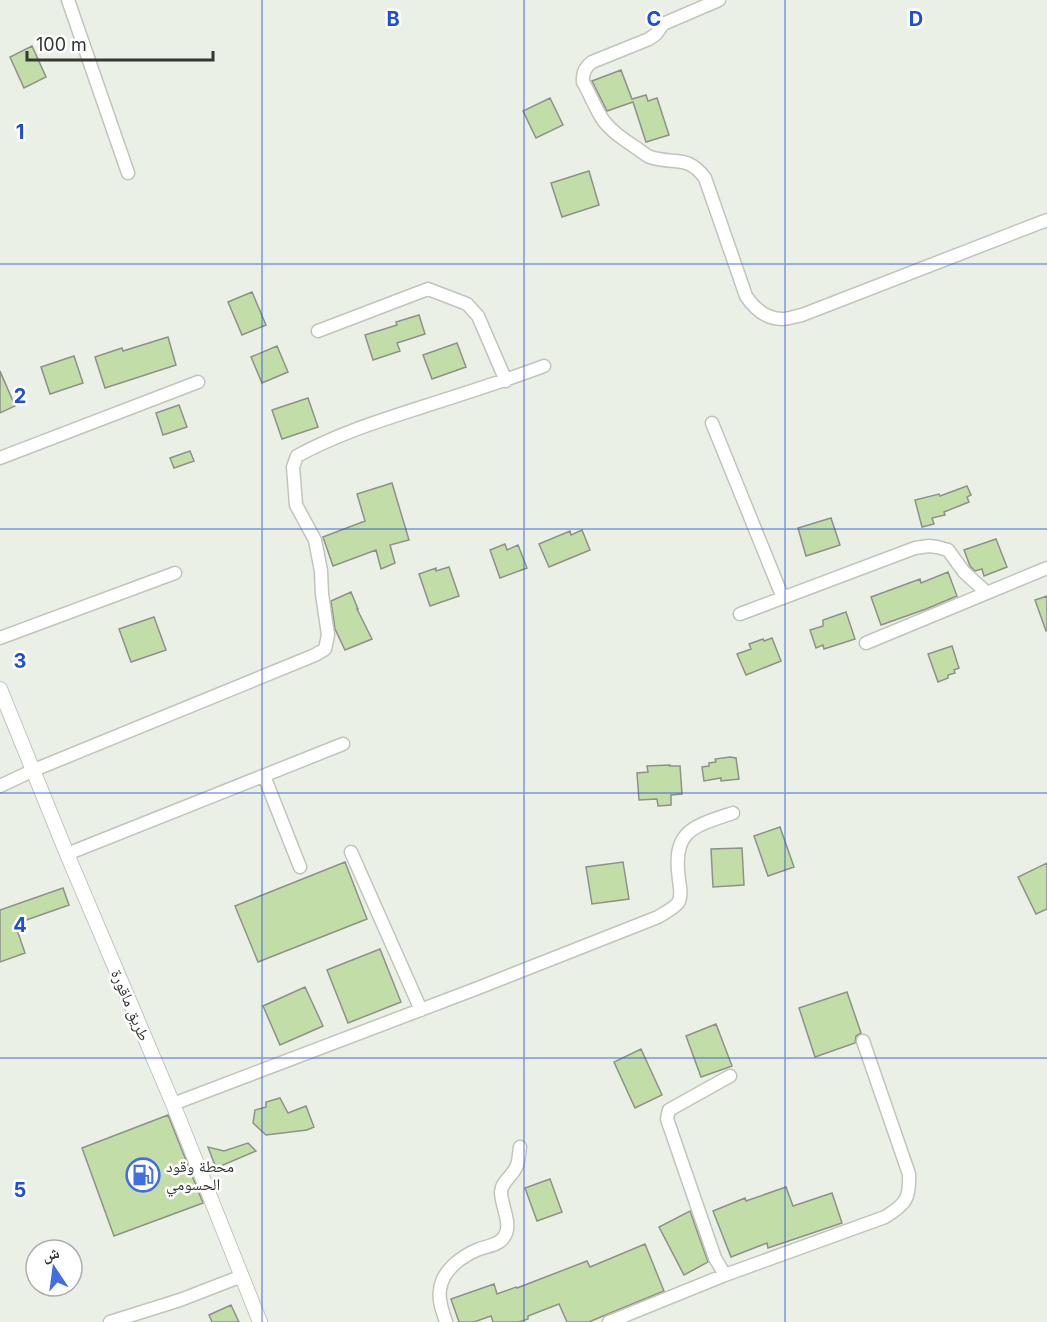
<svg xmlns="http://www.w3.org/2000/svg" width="1047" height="1322" viewBox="0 0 1047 1322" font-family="Inter,'Noto Naskh Arabic',sans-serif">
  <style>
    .building { fill: #c3dda8; stroke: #8d918a; stroke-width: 1.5 }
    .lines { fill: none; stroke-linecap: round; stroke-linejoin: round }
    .minor-casing { stroke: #c0c5bc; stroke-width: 15 }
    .tertiary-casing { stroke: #c0c5bc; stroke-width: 16 }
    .minor { stroke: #fff; stroke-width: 12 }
    .tertiary { stroke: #fff; stroke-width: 14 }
    .grid { fill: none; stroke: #1d4ed8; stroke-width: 1.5; stroke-opacity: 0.55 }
    .labels { text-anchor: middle; stroke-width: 5; stroke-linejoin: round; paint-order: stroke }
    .street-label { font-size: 16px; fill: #353733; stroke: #fff }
    .poi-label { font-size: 16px; fill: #353733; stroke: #fff; text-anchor: start }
    .grid-label { font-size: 20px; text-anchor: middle; font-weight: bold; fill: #1d4ed8; stroke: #fff; stroke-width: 5; stroke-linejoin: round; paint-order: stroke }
  </style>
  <rect width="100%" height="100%" fill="#ebf0e7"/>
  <path class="building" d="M32,46l14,31 -22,11 -14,-31z
    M621,70l11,29 14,-4 2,6 9,-3 12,37 -23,7 -13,-40 -26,9 -15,-30z
    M550,98l13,27 -27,13 -13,-27z
    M589,171l10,34 -37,12 -11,-34z
    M252,292l14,33 -24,10 -14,-33z
    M419,315l6,19 -28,9 3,8 -27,9 -8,-25 32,-10 -1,-3z
    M168,337l8,28 -71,23 -10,-31 27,-9 1,3z
    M457,343l9,24 -34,12 -9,-24z
    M277,346l11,26 -26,11 -11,-26z
    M74,356l9,27 -33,11 -9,-27z
    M0,371l15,35 -15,7z
    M308,398l10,29 -36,12 -10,-29z
    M179,405l8,22 -24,8 -7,-22z
    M190,451l4,10 -20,7 -4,-10z
    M392,483l17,57 -19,5 5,18 -14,6 -5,-19 -43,16 -10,-29 42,-16 -8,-27z
    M967,486l4,9 -4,2 2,5 -25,10 1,3 -13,3 2,6 -12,3 -7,-27 24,-6 1,2z
    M831,518l9,27 -34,11 -8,-28z
    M582,530l8,20 -41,17 -10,-23 31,-13 1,4z
    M996,539l11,28 -23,9 -2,-7 -7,2 -5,-5 -6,-16z
    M505,544l2,6 11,-5 9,23 -27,10 -10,-28z
    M449,567l10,29 -29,10 -11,-32 17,-6v3z
    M948,572l9,24 -31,13 -45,16 -10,-28 49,-18 1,4z
    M351,592l7,17h-1l15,30 -27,11 -10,-21 -4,-28z
    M1047,596v34l-1,1 -11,-31z
    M846,612l9,27 -31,10 -1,-4 -7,3 -6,-18 13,-4v-6z
    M154,617l12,33 -35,12 -12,-33z
    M772,638l9,23 -35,14 -9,-21 14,-5 -2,-5 14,-5 1,2z
    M952,646l7,22 -5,2 1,3 -7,2v3l-10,4 -10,-28z
    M730,757l6,1 3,21 -18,2v-3l-17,3 -2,-14 7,-1v-3l7,-1 -1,-3z
    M670,765v1h10l2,28 -11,1v10l-13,1 -1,-7 -18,1 -2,-27 11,-1 -1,-6z
    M780,827l14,40 -26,9 -14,-40z
    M742,848l2,37 -31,2 -2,-38z
    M345,862l22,57 -109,43 -23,-56z
    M623,862l6,37 -37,5 -6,-37z
    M1047,863v46l-11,5 -18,-37z
    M63,888l6,17 -54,19 10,29 -25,9v-52z
    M380,949l21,53 -53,21 -21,-53z
    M305,987l18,39 -43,19 -17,-39z
    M847,992l14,41 -5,3 -1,7 -40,14 -16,-49z
    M716,1024l16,42 -31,11 -15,-41z
    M641,1049l21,46 -27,13 -21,-46z
    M280,1098l8,15 18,-7 8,21 -7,3 -41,5 -13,-12 2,-13 11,-3v-5z
    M168,1115l35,88 -89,33 -32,-88z
    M248,1143l8,8 -40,17 -8,-21 16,4z
    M550,1179l12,33 -25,9 -12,-33z
    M786,1187l7,19 39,-13 10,30 -74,25 -1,-5 -36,14 -18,-46 32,-13 1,3z
    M690,1211l18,51 -24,13 -25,-48z
    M645,1244l19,47 -61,25 -14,6h-22l-8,-18 -31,12v3l-9,3h-26l-2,-6 -17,6h-15l-8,-23 43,-15 3,10 19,-7 1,1 70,-27 3,6z
    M231,1305l8,17h-27l-3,-7z"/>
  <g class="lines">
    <g class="minor-casing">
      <path id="minor" d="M68,0l60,173
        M719,0l-56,24 -7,10 -7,5 -57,23c-7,5 -10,11 -9,20 7,12 12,26 20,38 8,11 20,19 32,27 5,3 10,8 15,10 25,8 37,-3 55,21l41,118c8,12 20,23 36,23 6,0 14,-3 20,-4l245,-95
        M318,331l110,-42 39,15 11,12 28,65
        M712,423l71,175
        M0,458l198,-76
        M740,614l175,-66 14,-2 8,1 11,3 16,22 22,20
        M0,638l175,-65
        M866,643l181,-75
        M264,776l36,91
        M0,786l34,-16 281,-115 10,-6 3,-14 -6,-41 -1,-23 -6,-31 -19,-35 -3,-38 4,-11c40,-22 82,-35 125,-49 41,-13 82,-26 122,-41
        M351,852l70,158
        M67,854l276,-110
        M173,1104l305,-116 180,-71c6,-4 15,-8 20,-14 4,-6 2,-16 1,-23 -7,-49 12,-53 54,-67
        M725,1275l-10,-17 -48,-139 2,-9 61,-34
        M110,1322l70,-22 62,-24
        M446,1322c-3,-10 -8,-21 -6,-32 2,-20 22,-34 39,-41 9,-3 20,-4 25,-12 9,-12 -3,-31 -3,-45 0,-10 13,-17 16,-27 2,-6 2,-12 3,-18
        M609,1322l116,-47 160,-58c21,-13 25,-18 24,-43l-46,-133"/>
    </g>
    <g class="tertiary-casing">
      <path id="tertiary" d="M0,689l67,165 106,250 87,218"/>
    </g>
    <use href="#minor" class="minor"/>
    <use href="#tertiary" class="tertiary"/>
  </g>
  <path class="grid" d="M262,0v1322M524,0v1322M785,0v1322M0,264h1047M0,529h1047M0,793h1047M0,1058h1047"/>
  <defs>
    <g id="fuel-ring" transform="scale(1.725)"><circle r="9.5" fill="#fff" stroke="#416ee0" stroke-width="1.5"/><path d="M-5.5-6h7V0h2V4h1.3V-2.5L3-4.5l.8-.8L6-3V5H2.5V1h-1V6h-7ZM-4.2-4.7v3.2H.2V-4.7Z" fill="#416ee0"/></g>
  </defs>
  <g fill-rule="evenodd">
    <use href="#fuel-ring" x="143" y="1175"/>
  </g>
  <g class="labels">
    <g class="street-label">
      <text transform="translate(131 1005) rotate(67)" y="6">طريق ماقورة</text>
    </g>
    <g class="poi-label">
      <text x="166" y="1172">محطة وقود<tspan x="166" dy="18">الحسومي</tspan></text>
    </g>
  </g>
  <g class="grid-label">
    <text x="393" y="26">B</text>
    <text x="654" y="26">C</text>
    <text x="916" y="26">D</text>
    <text x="20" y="139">1</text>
    <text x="20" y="403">2</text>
    <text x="20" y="668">3</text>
    <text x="20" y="932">4</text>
    <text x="20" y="1197">5</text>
  </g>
  <g transform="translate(54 1268) rotate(347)"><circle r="28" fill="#ffffff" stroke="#aeafad" stroke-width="1.5"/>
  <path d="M0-4.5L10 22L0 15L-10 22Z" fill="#416ee0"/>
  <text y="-9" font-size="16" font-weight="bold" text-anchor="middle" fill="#353733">ش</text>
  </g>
  <path d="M27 51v9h186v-9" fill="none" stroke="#353733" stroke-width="3"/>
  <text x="36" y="51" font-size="18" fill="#353733" stroke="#ffffff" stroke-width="4.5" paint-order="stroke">100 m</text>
</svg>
